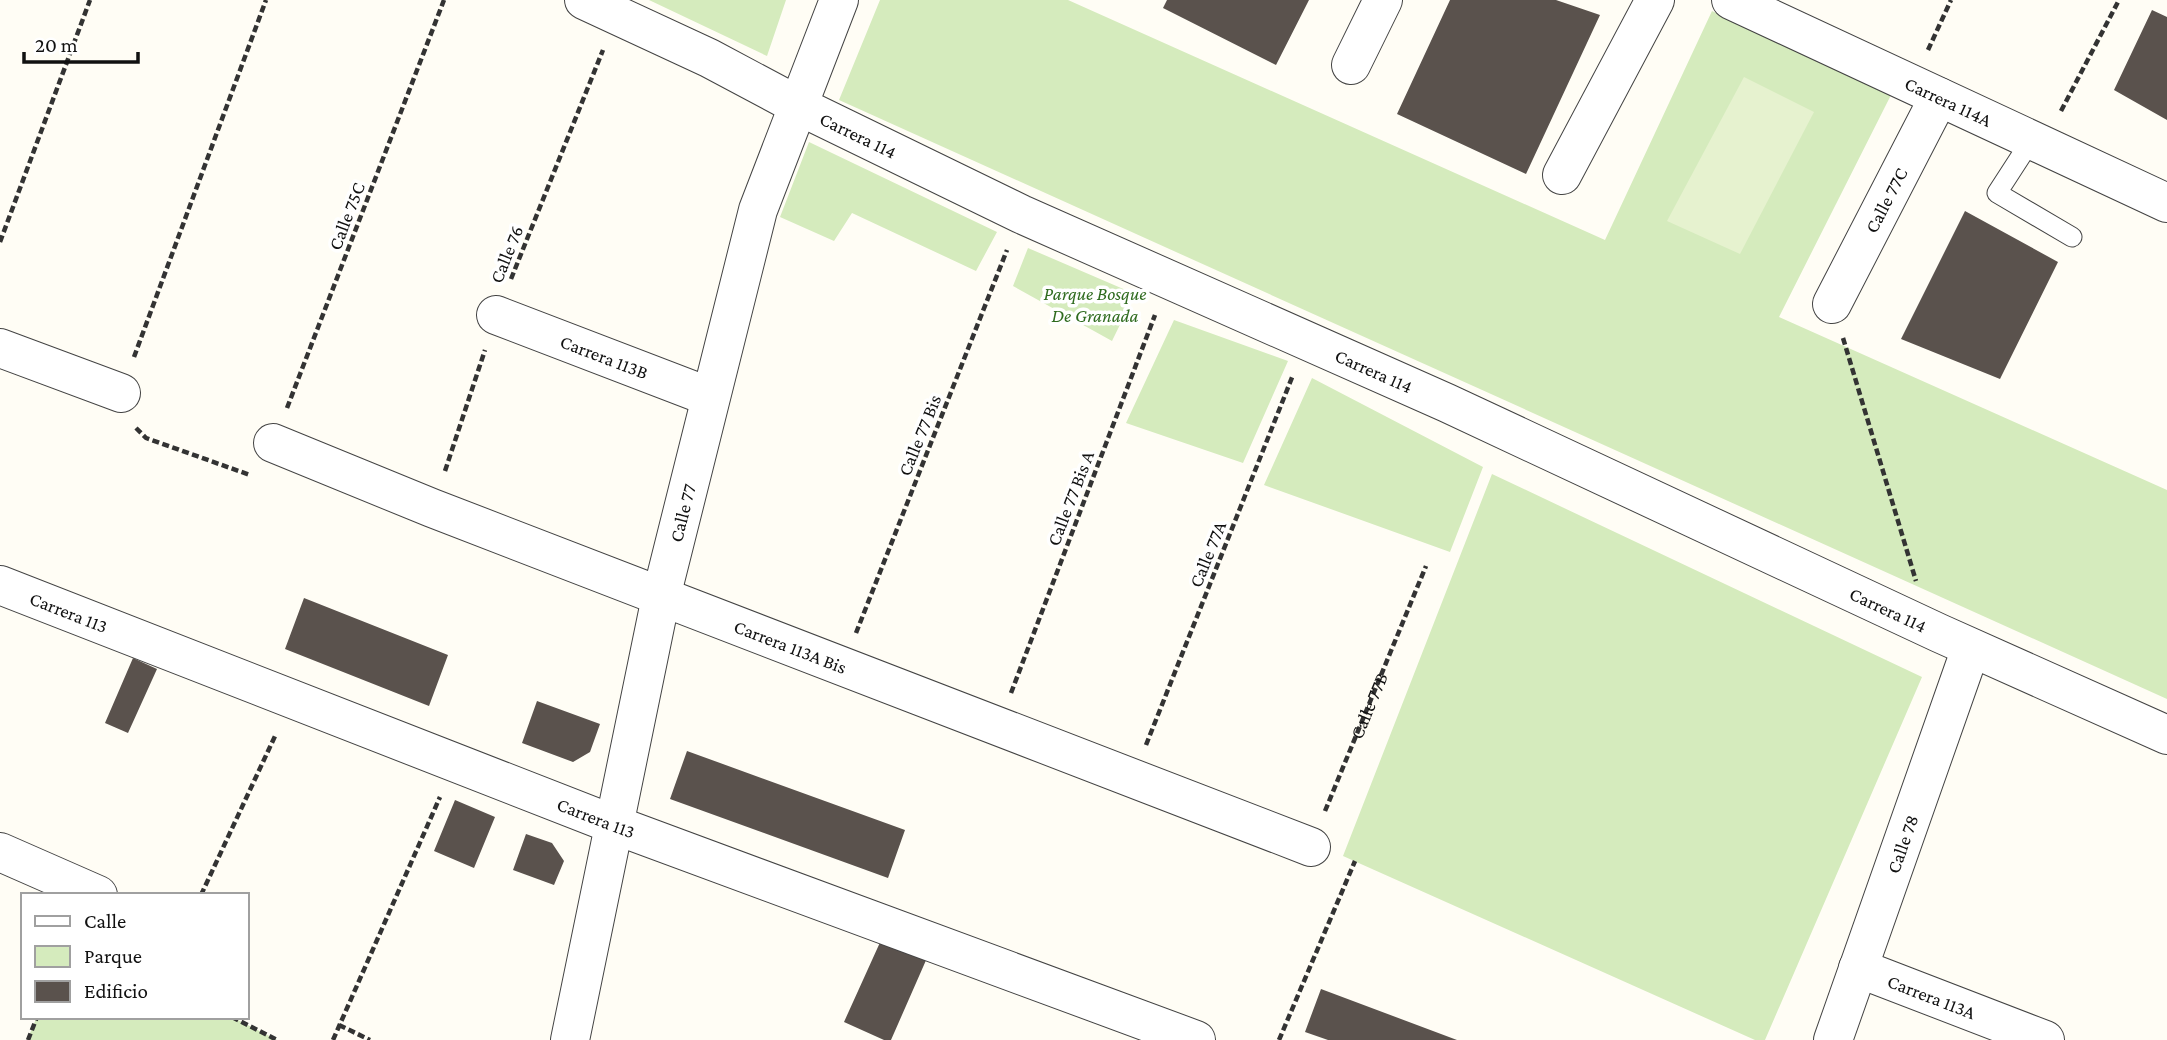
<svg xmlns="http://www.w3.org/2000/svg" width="2167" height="1040" viewBox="0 0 2167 1040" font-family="'Crimson Pro',serif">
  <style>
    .green { fill: #d5ebbd }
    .pitch { fill: #e6f2cf }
    .building { fill: #5a524d }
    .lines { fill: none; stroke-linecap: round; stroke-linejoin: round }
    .service-casing { stroke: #444; stroke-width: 21 }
    .minor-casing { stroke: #444; stroke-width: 40 }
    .tertiary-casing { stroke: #444; stroke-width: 40 }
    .path { stroke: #333; stroke-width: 4.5; stroke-dasharray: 7 3.5; stroke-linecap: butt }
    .service { stroke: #fff; stroke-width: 19 }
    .minor { stroke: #fff; stroke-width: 38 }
    .tertiary { stroke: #fff; stroke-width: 38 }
    .labels { text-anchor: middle; stroke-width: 7; stroke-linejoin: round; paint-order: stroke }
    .street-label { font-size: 19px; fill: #111; stroke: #fff }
    .park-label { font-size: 19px; font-style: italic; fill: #2f6b1f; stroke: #fff }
  </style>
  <rect width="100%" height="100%" fill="#fffdf5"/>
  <path class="green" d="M649,0h137l-19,56z
    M880,0h188l537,240 107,-229 179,84 -112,222 388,173v209l-1328,-599z
    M809,142l188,90 -21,39 -124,-58 -18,28 -54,-24z
    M1028,248l107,46 -23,47 -99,-55z
    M1174,320l114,41 -45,102 -117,-40z
    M1312,378l171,89 -33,85 -186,-67z
    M1492,474l430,203 -157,363h-10l-412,-184z
    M37,1017h195l45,23h-250z"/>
  <path class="pitch" d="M1744,77l70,35 -74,142 -73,-33z"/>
  <path class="building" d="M1167,0h142l-33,65 -113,-57z
    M1450,0h106l44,15 -74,159 -129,-60z
    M2152,10l15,7v103l-53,-30z
    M1965,211l93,51 -58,117 -99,-40z
    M304,598l144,57 -19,51 -144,-57z
    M133,658l24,11 -29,64 -23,-10z
    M537,701l63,23 -10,28 -17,10 -51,-19z
    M687,751l218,79 -17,48 -218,-79z
    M455,800l40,17 -21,51 -40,-17z
    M526,834l26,9 12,18 -10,24 -41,-15z
    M882,938l45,20 -36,82h-7l-40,-18z
    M1321,989l136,51h-129l-23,-8z"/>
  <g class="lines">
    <g class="service-casing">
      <path id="service" d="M2032,139l-35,54 75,44"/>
    </g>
    <g class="minor-casing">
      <g id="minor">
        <path id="s2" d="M584,0l125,58 90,48 222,108 426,189 492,230 228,102"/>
        <path id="s3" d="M1731,0l436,203"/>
        <path d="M1351,65l32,-65"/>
        <path d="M1562,175l93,-175"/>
        <path id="s4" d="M1832,304l107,-207"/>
        <path id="s5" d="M496,315l214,82"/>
        <path d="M0,348l121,45"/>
        <path id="s6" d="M273,443l159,65 879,339"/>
        <path d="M0,852l98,43"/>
        <path id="s7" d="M1858,968l187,72"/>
        <path id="s8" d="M570,1040l91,-443 97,-387 81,-210"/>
        <path id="s9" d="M1833,1040l138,-392"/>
      </g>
    </g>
    <g class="tertiary-casing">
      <g id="tertiary">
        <path id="s10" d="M0,585l615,240 581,215"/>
      </g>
    </g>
    <g class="path">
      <path d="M1928,50l23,-50"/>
      <path d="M2061,111l58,-111"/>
      <path d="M0,242l90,-242"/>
      <path d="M511,279l92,-229"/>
      <path d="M1843,338l73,243"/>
      <path d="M134,357l132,-357"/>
      <path d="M287,408l157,-408"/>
      <path d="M136,428l10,10 104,37"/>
      <path d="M445,471l40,-121"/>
      <path d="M856,633l151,-383"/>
      <path d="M1011,693l144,-378"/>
      <path d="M1146,745l147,-370"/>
      <path id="s1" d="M1325,811l101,-245"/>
      <path d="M201,895l75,-161"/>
      <path d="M232,1017l45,23"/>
      <path d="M339,1025l31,15"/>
      <path d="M28,1040l9,-23"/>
      <path d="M333,1040l107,-243"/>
      <path d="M1279,1040l76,-179"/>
    </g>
    <use href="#service" class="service"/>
    <use href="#minor" class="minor"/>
    <use href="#tertiary" class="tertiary"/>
  </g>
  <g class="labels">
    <g class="street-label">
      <text dy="7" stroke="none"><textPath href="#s3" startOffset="240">Carrera 114A</textPath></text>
      <text dy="7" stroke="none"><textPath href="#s2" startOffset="306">Carrera 114</textPath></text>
      <text dy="7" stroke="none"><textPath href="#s4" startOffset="117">Calle 77C</textPath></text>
      <text transform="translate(346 216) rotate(-69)" y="7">Calle 75C</text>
      <text transform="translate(506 254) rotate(-68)" y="7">Calle 76</text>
      <text dy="7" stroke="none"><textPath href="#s5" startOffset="116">Carrera 113B</textPath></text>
      <text dy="7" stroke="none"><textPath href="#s2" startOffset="873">Carrera 114</textPath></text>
      <text transform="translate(919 435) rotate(-68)" y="7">Calle 77 Bis</text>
      <text transform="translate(1070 498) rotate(-69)" y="7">Calle 77 Bis A</text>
      <text dy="7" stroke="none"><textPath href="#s8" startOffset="539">Calle 77</textPath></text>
      <text transform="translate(1207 554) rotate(-68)" y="7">Calle 77A</text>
      <text dy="7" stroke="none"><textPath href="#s2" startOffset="1440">Carrera 114</textPath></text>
      <text dy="7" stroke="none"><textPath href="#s10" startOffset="74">Carrera 113</textPath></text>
      <text dy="7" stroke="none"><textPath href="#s6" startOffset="556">Carrera 113A Bis</textPath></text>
      <text dy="7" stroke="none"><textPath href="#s1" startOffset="114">Calle 77B</textPath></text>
      <text dy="7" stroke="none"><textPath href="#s10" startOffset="640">Carrera 113</textPath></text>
      <text dy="7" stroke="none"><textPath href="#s9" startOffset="208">Calle 78</textPath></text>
      <text dy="7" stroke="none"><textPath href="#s7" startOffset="79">Carrera 113A</textPath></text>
    </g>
    <g class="park-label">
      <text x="1095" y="300">Parque Bosque<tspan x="1095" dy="22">De Granada</tspan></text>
    </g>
  </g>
  <rect x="21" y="893" width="228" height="126" fill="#ffffff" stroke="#a0a0a0" stroke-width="2"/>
  <rect x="35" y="916" width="35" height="10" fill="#ffffff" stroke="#a0a0a0" stroke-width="2"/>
  <text x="84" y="928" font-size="21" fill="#111111">Calle</text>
  <rect x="35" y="946" width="35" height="21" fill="#d5ebbd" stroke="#a0a0a0" stroke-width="2"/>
  <text x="84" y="963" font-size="21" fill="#111111">Parque</text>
  <rect x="35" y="981" width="35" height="21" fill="#5a524d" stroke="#a0a0a0" stroke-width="2"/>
  <text x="84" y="998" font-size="21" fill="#111111">Edificio</text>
  <path d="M24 52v10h114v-10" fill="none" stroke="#111111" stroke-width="3.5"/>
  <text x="35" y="52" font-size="21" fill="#111111" stroke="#ffffff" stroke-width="5" paint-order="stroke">20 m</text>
</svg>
